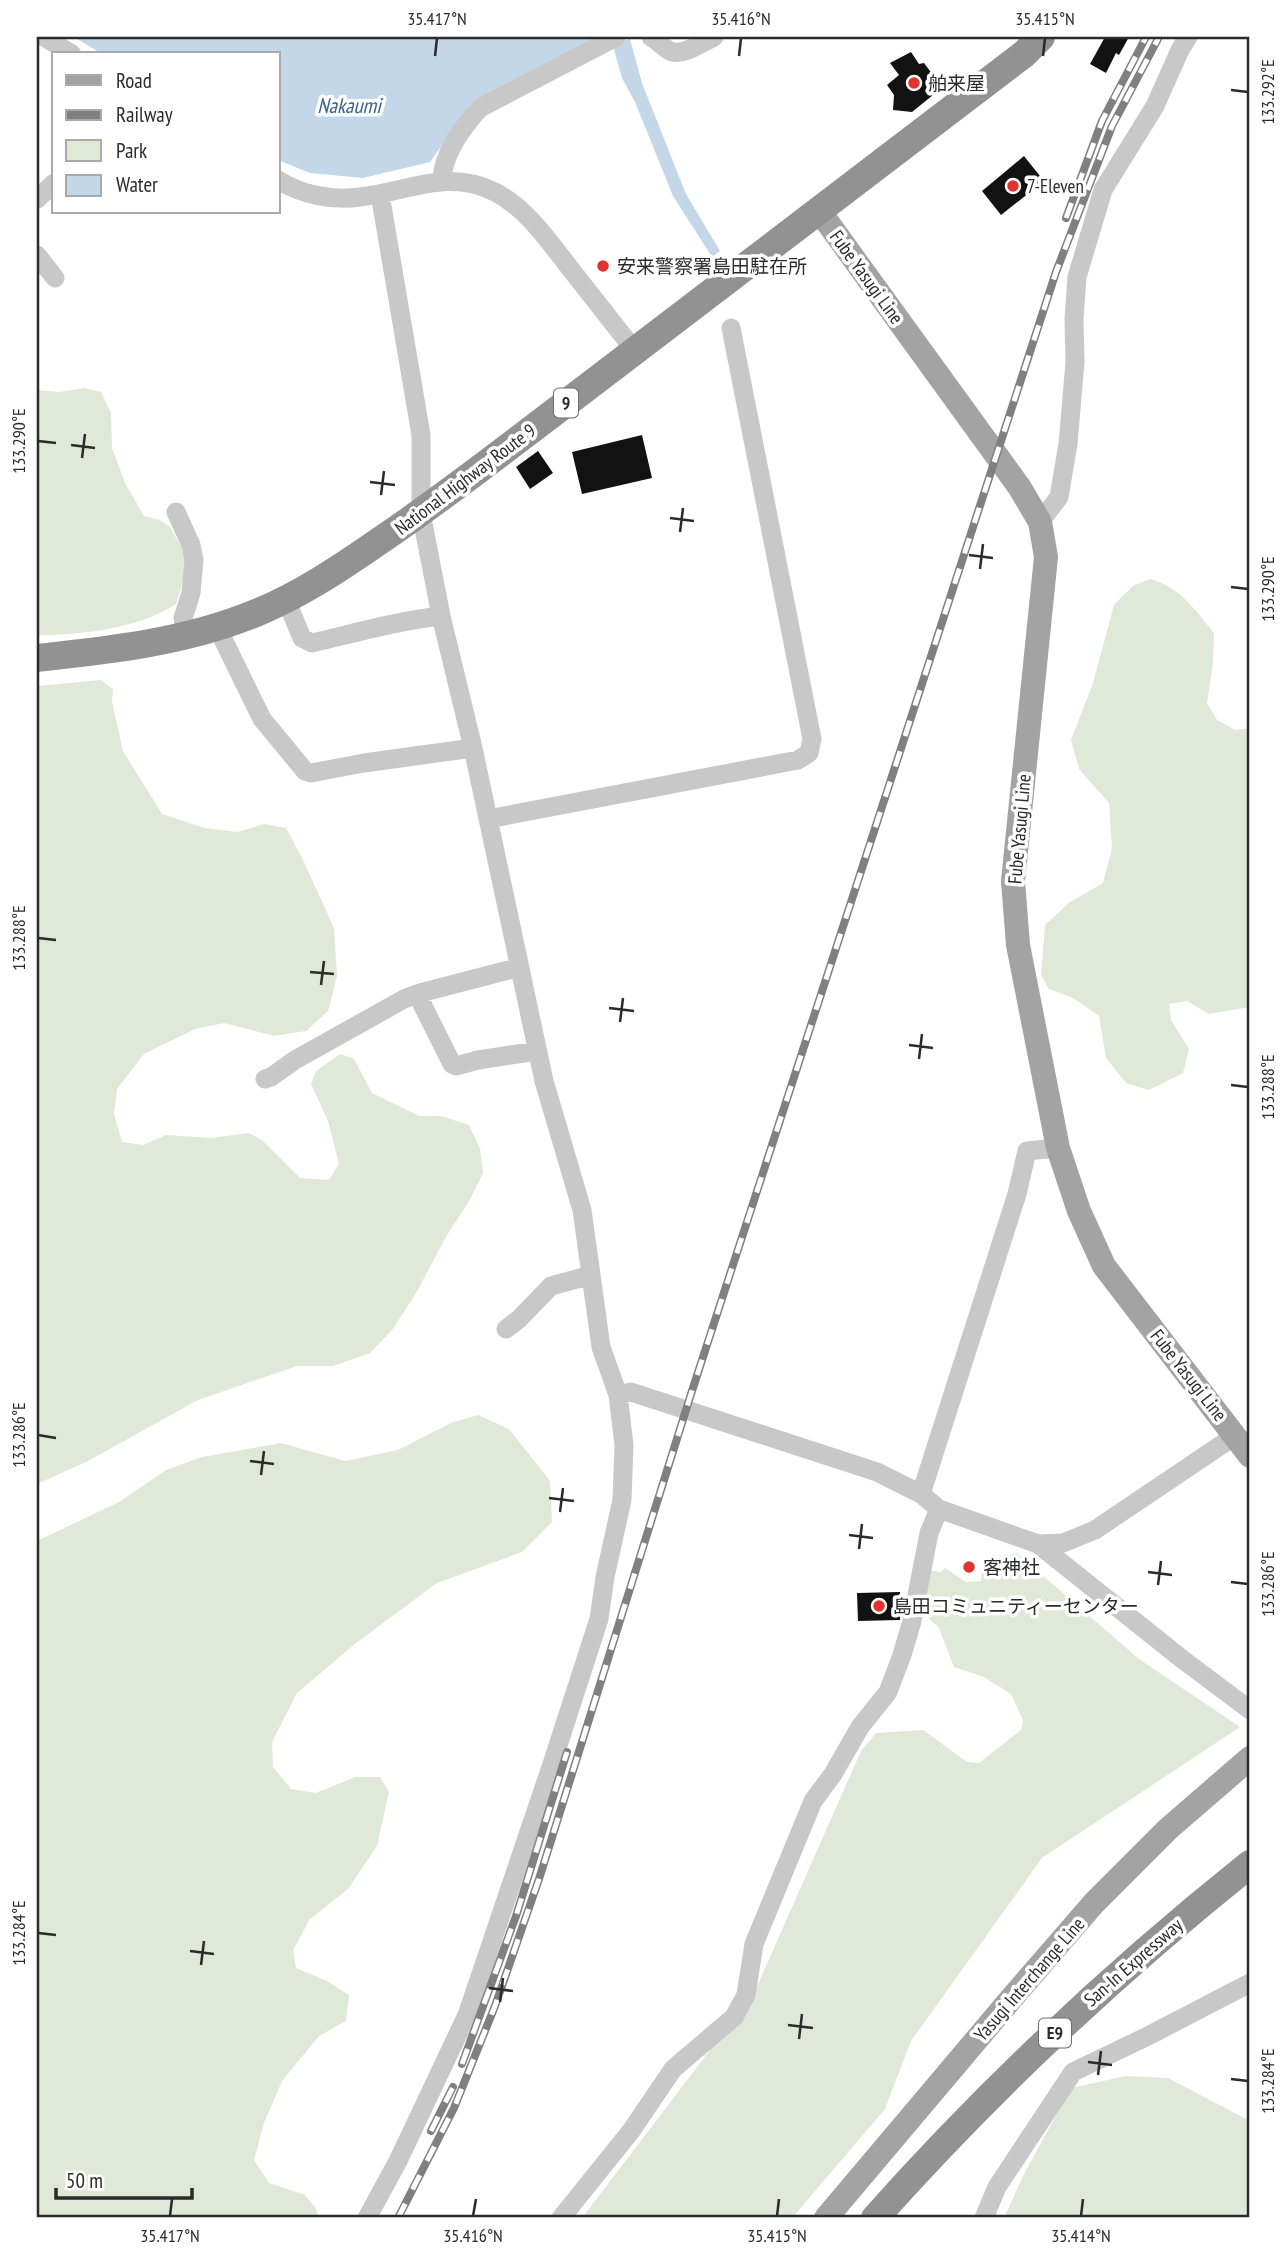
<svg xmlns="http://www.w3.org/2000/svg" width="1287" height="2255" viewBox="0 0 1287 2255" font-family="'PT Sans Narrow','Noto Sans JP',sans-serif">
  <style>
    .green { fill: #e0e9d8 }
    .water { fill: #c4d7e9 }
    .building { fill: #121212 }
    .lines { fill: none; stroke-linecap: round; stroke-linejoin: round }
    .minor { stroke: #c8c8c8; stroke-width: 19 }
    .major { stroke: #a3a3a3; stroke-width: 24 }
    .highway { stroke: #929292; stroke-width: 28 }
    .rail-casing { stroke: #808080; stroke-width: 8 }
    .rail { stroke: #fff; stroke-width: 5; stroke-dasharray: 16; stroke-linecap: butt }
    .ticks { fill: none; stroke: #2b2b2b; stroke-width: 2.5 }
    .poi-dot { fill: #e2332e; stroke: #fff; stroke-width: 2.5 }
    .labels { text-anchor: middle; stroke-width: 7; stroke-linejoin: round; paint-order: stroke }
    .shield { fill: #fff; stroke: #6b6b6b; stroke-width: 2 }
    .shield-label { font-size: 18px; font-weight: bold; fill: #2b2b2b }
    .poi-label { font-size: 19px; fill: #2b2b2b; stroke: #fff; text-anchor: start }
    .street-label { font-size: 19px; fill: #2b2b2b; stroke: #fff }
    .water-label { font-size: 21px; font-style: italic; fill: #3c648b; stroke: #fff }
    .neatline { fill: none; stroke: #2b2b2b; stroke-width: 2.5 }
    .ticks-label { font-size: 18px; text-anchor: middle; fill: #2b2b2b }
  </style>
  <rect width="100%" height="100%" fill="#fff"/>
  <path class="green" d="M84,388l17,4 10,21 1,35 13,35 19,33 16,4 10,7 13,23 5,15 -12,39c-39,25 -94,31 -139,31v-245l22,2z
    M1151,579c31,10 43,30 63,54l-1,31 -6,39 10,17 18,10 15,-2v279l-41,7 -22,-13 -18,3 2,16 18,29 -6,24 -34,17 -23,-7 -20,-25 -7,-42 -26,-18 -24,-9 -8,-14 4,-50 25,-23 33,-19 9,-35 -3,-45 -30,-34 -8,-29 22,-57 21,-78 20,-20z
    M101,680l12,9 -1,13 11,49 39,63 42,14 34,4 26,-8 22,4 17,32 31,68 3,48 -9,35 -22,20 -32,5 -50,-13 -29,6 -51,25 -27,35 -3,25 8,28 21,3 23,-10 45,3 38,-5 14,8 37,37 29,2 10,-16 -11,-43 -17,-37 5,-13 24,-17 14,5 18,34 47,23h22l28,9 11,24 3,24 -15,30 -21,32 -32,60 -23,35 -22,23 -37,13h-36l-99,34 -110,61 -51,23v-798z
    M478,1415l31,14 41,52 2,41 -30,30 -85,31 -81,60 -59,50 -25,49 1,25 18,22 25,4 39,-16h25l9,15 -12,54 -29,43 -38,30 -17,31 3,18 29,12 24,15 -3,26 -27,15 -37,45 -18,42 -10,37 15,23 36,12 10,12 4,11h-282v-677l82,-39 47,-32 36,-13 79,-14 64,18 53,-11 53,-27z
    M1017,1553l122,106 101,68 -198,131 -131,183 -26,68 -93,109h-210l173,-227 106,-240 15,-18 47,-3 44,32 12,1 42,-33 2,-10 -12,-26 -27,-17 -30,-10 -15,-39 -17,-16 6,-42 13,2 4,-4 21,14 15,-1 1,-20z
    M1126,2076l42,2 82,43v97h-246l20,-44 47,-86z"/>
  <path class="water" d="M74,37h526l-128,66 -42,59 -67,16 -53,-5 -32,-13v-106h-176z
    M630,39l12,44 44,111 34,57 -8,6 -39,-61 -38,-94 -13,-24 -9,-32 1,-3z"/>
  <path class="building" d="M1105,37h24l-10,18 -3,-2 -10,20 -16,-9z
    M911,52l8,12 5,-1 15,20 -1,8 -26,21 -19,-2 1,-15 -7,-10 12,-10 -9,-12z
    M1024,156l20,25 -43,34 -19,-24z
    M642,435l10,43 -70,16 -10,-42z
    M538,451l15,22 -23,16 -14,-22z
    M900,1592v28l-42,1 -1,-28z"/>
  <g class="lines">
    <path class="minor" d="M44,37l28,17
      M651,37c7,4 13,11 19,14 13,6 33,-9 44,-14
      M278,180c24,15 55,21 82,17 48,-5 87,-29 135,-5 31,16 53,48 74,75 22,28 44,56 66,84
      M442,180c1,-27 20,-52 38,-72l136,-71
      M380,194l41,241v78l20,103 32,132 71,333 38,129 19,137 17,48 13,-3 246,80 44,22 18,15 99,35 144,115 68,51
      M37,199l17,-16
      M37,255l18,23
      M176,512l15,33 3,15 -3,33 -8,25 3,18
      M1040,522l19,-25 9,-53 7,-82 -1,-43 3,-42 26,-87 52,-84 25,-56 8,-13
      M286,600l16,38 10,5c43,-10 85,-22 129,-27
      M217,627l45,92 43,52 6,2 53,-10 109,-15
      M488,819l310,-59 11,-7 3,-14 -81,-411
      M520,967l-100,26 2,11 30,60 4,2 22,-6 53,-8
      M265,1079l6,-2 24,-17 109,-61 16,-6
      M506,1329l13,-10 32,-33 40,-11
      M921,1494l96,-300 10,-43 31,-3
      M1038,1544l25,-1 32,-13 141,-95
      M367,2218l31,-57 69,-146 85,-251 47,-145 6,-42 17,-77 2,-55 -6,-50
      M561,2218l70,-87 42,-62 61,-52 12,-22 8,-51 59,-143 20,-27 27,-47 28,-35 14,-37 10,-34 17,-88 10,-24
      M984,2218l13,-31 76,-115 75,-36 102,-53"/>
    <path class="major" d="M820,212l200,276 20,34 6,35 -33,324 5,64 40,203 21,63 25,55 146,190
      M826,2218l184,-218 84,-97 74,-74 82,-71"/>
    <path class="highway" d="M37,658c74,-8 149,-16 219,-45 44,-18 83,-44 122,-71 67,-45 130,-95 195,-144 150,-114 301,-228 451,-344l17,-17
      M875,2218c115,-129 241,-247 375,-354"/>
    <g class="rail-casing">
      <path id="rail" d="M1066,218l36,-97 44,-84
        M462,2064l54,-148 51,-164
        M431,2131l22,-44
        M398,2218l56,-110 41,-102 44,-127 152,-485 365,-1122 56,-146 47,-89"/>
    </g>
    <use href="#rail" class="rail"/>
  </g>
  <path class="ticks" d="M435,56l2,-18M739,56l2,-18M1043,56l2,-18M1231,90l17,2M38,441l18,2M71,445l24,3M82,458l3,-24M370,482l25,3M381,495l3,-24M670,518l24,3M680,532l3,-24M969,555l24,3M980,569l3,-25M1231,587l17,2M38,938l18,2M310,972l24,2M321,985l3,-24M609,1008l25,3M620,1022l3,-24M909,1045l24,3M919,1059l3,-25M1231,1085l17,2M38,1435l18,3M250,1461l24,3M261,1475l3,-24M549,1498l25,3M560,1512l3,-24M849,1535l24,3M859,1549l3,-25M1148,1572l24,3M1231,1582l17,2M1158,1585l3,-24M38,1933l18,2M190,1951l24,3M201,1965l3,-24M489,1988l24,3M500,2002l3,-24M788,2025l25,3M799,2039l3,-25M1088,2062l24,3M1098,2075l3,-24M1231,2079l17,2M170,2216l2,-17M473,2216l3,-17M777,2216l2,-17M1081,2216l2,-17"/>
  <g class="poi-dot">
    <circle cx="914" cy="83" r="7"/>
    <circle cx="1013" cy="186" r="7"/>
    <circle cx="603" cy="266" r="7"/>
    <circle cx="969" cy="1567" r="7"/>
    <circle cx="879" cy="1606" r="7"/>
  </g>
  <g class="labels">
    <g class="shield">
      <rect x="554" y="388.5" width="24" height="29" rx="5"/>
      <rect x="1039" y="2018.5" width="32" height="29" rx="5"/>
    </g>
    <g class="shield-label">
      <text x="566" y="409">9</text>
      <text x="1055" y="2039">E9</text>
    </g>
    <g class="poi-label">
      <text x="928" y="90">舶来屋</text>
      <text x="1027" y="193">7-Eleven</text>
      <text x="617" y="273">安来警察署島田駐在所</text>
      <text x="983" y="1574">客神社</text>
      <text x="893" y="1613">島田コミュニティーセンター</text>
    </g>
    <g class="street-label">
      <text transform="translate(867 277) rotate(54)" y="7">Fube Yasugi Line</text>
      <text transform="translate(465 479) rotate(-37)" y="7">National Highway Route 9</text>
      <text transform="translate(1019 829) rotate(-85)" y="7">Fube Yasugi Line</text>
      <text transform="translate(1189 1375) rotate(52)" y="7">Fube Yasugi Line</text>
      <text transform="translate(1133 1962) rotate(-41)" y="7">San-In Expressway</text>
      <text transform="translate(1029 1979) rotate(-49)" y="7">Yasugi Interchange Line</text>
    </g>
    <g class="water-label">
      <text x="349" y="113">Nakaumi</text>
    </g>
  </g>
  <rect width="1287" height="2255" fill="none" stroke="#ffffff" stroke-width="77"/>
  <rect x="52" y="52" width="228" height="161" fill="#ffffff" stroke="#aaaaaa" stroke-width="2"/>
  <rect x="66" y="75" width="35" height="10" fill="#a3a3a3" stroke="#aaaaaa" stroke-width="2"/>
  <text x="116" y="88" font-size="21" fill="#2b2b2b">Road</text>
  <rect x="66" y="110" width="35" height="10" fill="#808080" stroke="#aaaaaa" stroke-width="2"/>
  <text x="116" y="122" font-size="21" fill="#2b2b2b">Railway</text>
  <rect x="66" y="140" width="35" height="21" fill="#e0e9d8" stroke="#aaaaaa" stroke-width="2"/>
  <text x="116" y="158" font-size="21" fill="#2b2b2b">Park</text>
  <rect x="66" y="175" width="35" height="21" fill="#c4d7e9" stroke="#aaaaaa" stroke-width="2"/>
  <text x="116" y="192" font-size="21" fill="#2b2b2b">Water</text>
  <path d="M56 2188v10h136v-10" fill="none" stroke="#2b2b2b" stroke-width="3.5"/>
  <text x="66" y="2188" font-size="21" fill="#2b2b2b" stroke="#ffffff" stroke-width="5" paint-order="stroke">50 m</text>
  <rect x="38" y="38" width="1210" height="2178" class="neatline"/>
  <g class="ticks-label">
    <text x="437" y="25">35.417°N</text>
    <text x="741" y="25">35.416°N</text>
    <text x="1045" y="25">35.415°N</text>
    <text transform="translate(1268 92) rotate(-90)" y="6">133.292°E</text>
    <text transform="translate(19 441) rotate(-90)" y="6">133.290°E</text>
    <text transform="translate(1268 589) rotate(-90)" y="6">133.290°E</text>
    <text transform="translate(19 938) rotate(-90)" y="6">133.288°E</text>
    <text transform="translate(1268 1087) rotate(-90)" y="6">133.288°E</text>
    <text transform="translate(19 1435) rotate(-90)" y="6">133.286°E</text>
    <text transform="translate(1268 1584) rotate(-90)" y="6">133.286°E</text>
    <text transform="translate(19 1933) rotate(-90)" y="6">133.284°E</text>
    <text transform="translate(1268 2081) rotate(-90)" y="6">133.284°E</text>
    <text x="170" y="2242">35.417°N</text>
    <text x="473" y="2242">35.416°N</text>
    <text x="777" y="2242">35.415°N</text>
    <text x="1081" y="2242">35.414°N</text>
  </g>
</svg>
